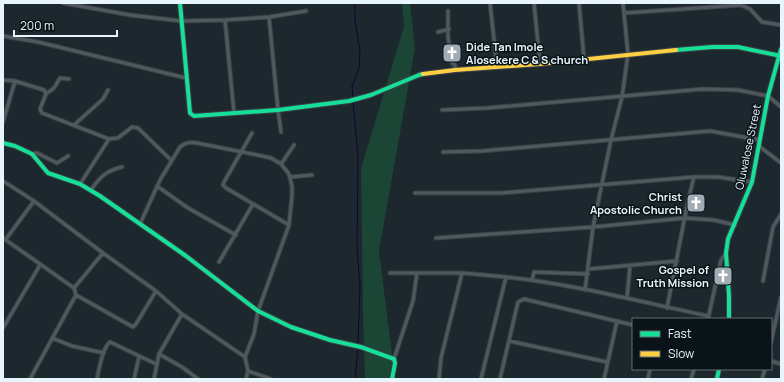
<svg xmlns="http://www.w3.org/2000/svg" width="784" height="382" viewBox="0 0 784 382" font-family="Manrope,sans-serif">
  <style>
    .green { fill: #1b4535 }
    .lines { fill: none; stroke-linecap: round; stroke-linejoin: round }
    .stream { stroke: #110430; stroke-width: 1 }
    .street-casing { stroke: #384248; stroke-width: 5 }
    .fast-casing { stroke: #384248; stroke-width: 6 }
    .slow-casing { stroke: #384248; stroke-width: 6 }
    .street { stroke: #4f595d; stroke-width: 3 }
    .fast { stroke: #16e098; stroke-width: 4 }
    .slow { stroke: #ffcf43; stroke-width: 4 }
    .labels { text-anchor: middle; stroke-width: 3; stroke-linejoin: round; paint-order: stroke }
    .poi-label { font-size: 11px; font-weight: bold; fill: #e7f5fc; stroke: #091318; text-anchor: end }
    .street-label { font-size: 11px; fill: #e7f5fc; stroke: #091318 }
  </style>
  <rect width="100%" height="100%" fill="#1c282e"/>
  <path class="green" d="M402,3h8l5,45 -36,203 16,128h-30l-2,-64 -2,-147 43,-141z"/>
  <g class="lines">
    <path class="stream" d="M353,99l-1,-13 7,-17 1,-17 -5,-32v-17
      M353,102l5,55 -1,91 3,38 -2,58
      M355,379l3,-32"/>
    <g class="street-casing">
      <path id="street" d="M63,3l67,12 51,6 44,-1 44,-3 37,-6
        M490,3l7,64
        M534,3l6,61
        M579,3l5,56
        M448,11v26l4,26 3,2v5
        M624,13l117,-8 9,4 12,13 19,3
        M269,17l9,93 3,22
        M225,20l9,93
        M438,32l11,-3
        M3,36l35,6 148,36
        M3,80l12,1 29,9 2,4 -6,15 2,4 67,26
        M46,94l8,-6 6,-10 9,1
        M442,110l45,-2 216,-19 35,1 30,6 13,11
        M3,122l12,-41
        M74,125l29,-26 5,-9
        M252,133l-28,49 -1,3 3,3 63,37
        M759,146l22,17
        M443,152l39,-1 228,-20 50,9
        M32,154l5,-1 20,10 11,-7
        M281,164l13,-19
        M290,177l22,-2
        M3,181l31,20 69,52 53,38 26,23 63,43
        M80,184l29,-45 9,-1 14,-11 6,1 33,32
        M157,186l31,22 48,27
        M91,190c8,-12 16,-20 31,-23
        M415,193h86l193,-16h24l34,5
        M140,224l20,-44 20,-33c6,-5 10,-5 17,-4l65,13 9,2 10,6 8,10 3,12v10l-3,29 -31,86 -4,23 -9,23 3,14 -2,8
        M3,238l71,50 2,7 -46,84
        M436,238l157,-11 92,-9 29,2 21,5
        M6,239l28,-38
        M219,262l34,-58
        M589,269l88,-8
        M390,273h72l44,4
        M532,280l2,-8 54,2
        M763,281l10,-54 8,-13
        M74,288l29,-35
        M585,290l8,-63 18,-87 11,-43 6,-43 -5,-51
        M76,295l57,32 3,-3 20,-33
        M627,298l3,-32
        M667,308l21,-107 6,-24
        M708,319l13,-59 5,-7
        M3,328l37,-63
        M52,338l20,8 32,7
        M509,341l98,21
        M771,342l10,-45
        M159,354l23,13 16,12
        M394,359l19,-58 4,-28
        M771,361l10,3
        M248,371l23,8
        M97,379c2,-9 5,-31 13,-37l46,22
        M134,379l5,-22
        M154,379l5,-25 23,-40
        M439,379l2,-21 21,-85
        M481,379l25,-102c68,7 135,25 202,39
        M500,379l18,-77 6,-3 109,26
        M604,379l13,-58
        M648,379l2,-10
        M691,379l3,-10
        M762,379l3,-10"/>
    </g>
    <g class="fast-casing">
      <path id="fast" d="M180,3l10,110 4,3 84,-6 71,-9 22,-6 48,-20 4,-1
        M676,50l36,-3h26l43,9
        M3,143l12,3 17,8 16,19 32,11 20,12 86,60 72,55 33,16 39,13 31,7 33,12 1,4 -3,16
        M729,319v-23l-3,-43 2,-14 24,-57 16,-86 13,-47
        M717,379l2,-10"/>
    </g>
    <g class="slow-casing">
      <path id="slow" d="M423,74l32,-4 85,-6 136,-14"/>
    </g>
    <use href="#street" class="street"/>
    <use href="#fast" class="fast"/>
    <use href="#slow" class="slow"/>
  </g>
  <defs>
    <g id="church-square" transform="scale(1)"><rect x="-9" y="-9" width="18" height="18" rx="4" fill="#a0adb4" stroke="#091318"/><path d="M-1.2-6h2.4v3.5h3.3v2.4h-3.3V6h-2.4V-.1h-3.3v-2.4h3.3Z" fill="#fff"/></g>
  </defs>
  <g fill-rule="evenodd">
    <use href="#church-square" x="452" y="53"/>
    <use href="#church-square" x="696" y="203"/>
    <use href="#church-square" x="723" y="276"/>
  </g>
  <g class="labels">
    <g class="poi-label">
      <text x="466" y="51" text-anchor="start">Dide Tan Imole<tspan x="466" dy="13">Alosekere C &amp; S church</tspan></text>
      <text x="682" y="201">Christ<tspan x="682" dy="13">Apostolic Church</tspan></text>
      <text x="709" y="274">Gospel of<tspan x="709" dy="13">Truth Mission</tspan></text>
    </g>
    <g class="street-label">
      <text transform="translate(748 147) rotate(-78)" y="4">Oluwalose Street</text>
    </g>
  </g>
  <rect width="784" height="382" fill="none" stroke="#e7f5fc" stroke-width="8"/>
  <rect x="632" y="318" width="140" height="52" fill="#091318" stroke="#626d73"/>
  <rect x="640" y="331" width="20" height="6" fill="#16e098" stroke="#626d73"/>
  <text x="668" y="338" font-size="12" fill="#e7f5fc">Fast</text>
  <rect x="640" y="351" width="20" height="6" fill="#ffcf43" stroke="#626d73"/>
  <text x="668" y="358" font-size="12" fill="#e7f5fc">Slow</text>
  <path d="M14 30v6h103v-6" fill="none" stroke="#e7f5fc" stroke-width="2"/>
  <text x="20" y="30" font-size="12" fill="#e7f5fc" stroke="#091318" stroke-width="3" paint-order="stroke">200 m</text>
</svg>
